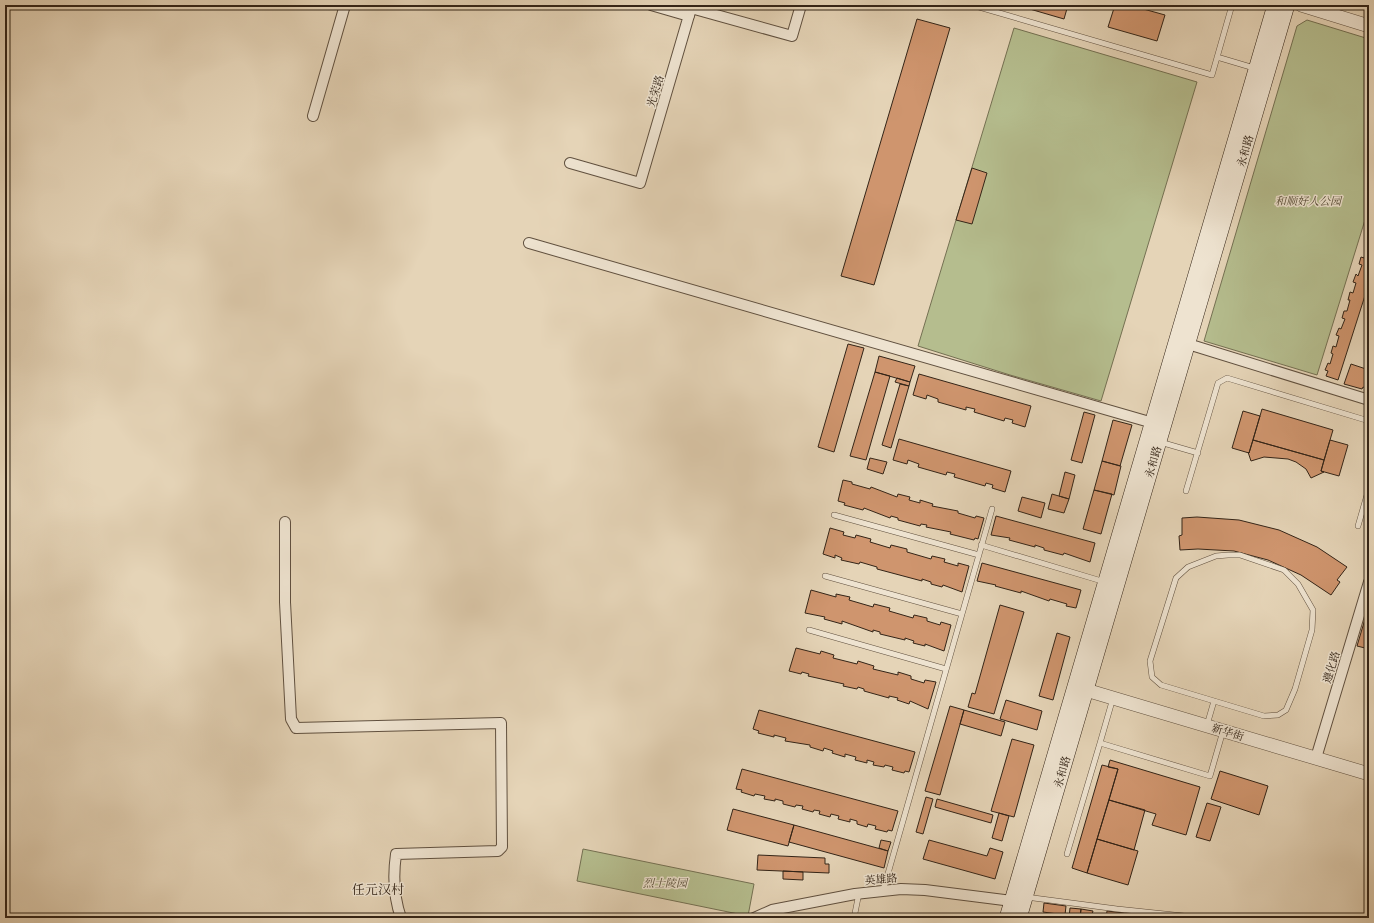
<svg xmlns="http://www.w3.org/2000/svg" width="1374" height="923" viewBox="0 0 1374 923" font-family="'Old Standard TT','Noto Serif SC',serif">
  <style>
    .green { fill: #b5bd8e; stroke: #747052 }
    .building { fill: #cf956e; stroke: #332417 }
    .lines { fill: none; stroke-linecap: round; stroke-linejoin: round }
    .service-casing { stroke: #60503f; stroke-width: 6 }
    .minor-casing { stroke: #60503f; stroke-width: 12 }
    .tertiary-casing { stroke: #60503f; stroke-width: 14 }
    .secondary-casing { stroke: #332417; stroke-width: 16 }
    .service { stroke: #eee3d0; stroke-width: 5 }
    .minor { stroke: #eee3d0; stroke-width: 10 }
    .tertiary { stroke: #eee3d0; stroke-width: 13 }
    .secondary { stroke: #eee3d0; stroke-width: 15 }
    .labels { text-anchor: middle; stroke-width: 3; stroke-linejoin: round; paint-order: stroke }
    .street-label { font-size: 11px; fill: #332417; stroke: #eee3d0 }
    .park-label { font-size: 11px; font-style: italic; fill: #544a35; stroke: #eee3d0 }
    .quarter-label { font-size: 13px; fill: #332417; stroke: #eee3d0 }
  </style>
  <rect width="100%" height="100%" fill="#e5d4b7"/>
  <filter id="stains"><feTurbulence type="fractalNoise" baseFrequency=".005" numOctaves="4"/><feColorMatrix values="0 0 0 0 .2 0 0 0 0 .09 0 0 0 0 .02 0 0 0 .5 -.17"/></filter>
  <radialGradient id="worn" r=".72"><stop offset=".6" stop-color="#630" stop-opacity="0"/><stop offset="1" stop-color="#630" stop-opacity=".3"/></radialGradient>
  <path class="green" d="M1307,20l62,19v168l-52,168 -113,-34 93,-315z
    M1014,28l183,54 -96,319 -91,-26 -92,-29z
    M583,849l171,35 -6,32 -171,-35z"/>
  <path class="building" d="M1016,5h52l-4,14z
    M1115,5h14l36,10 -8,26 -49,-14z
    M917,19l33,9 -76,257 -33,-9z
    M972,168l15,5 -15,51 -16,-4z
    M1367,239l2,1v43l-31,97 -12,-4 2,-5 -3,-1 3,-7 2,1 3,-10 -2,-1 2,-7 3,1 3,-11 -3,-1 3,-7 2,1 4,-10 -3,-1 2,-7h3l3,-11h-2l2,-8 3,1 3,-10 -3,-1 3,-8 2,2 4,-11 -3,-1 2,-7 3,1 3,-11 -2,-1z
    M848,344l16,4 -30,104 -16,-5z
    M879,356l36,10 -5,16 -35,-10z
    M1351,364l18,6v22l-1,-3 -5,-2 -1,2 -18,-5z
    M875,372l15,4 -24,84 -16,-4z
    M919,374l112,32 -6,21 -13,-4 1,-3 -8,-2 -1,3 -30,-9 1,-3 -9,-2v3l-28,-8v-3l-11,-4 -1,4 -13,-4z
    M897,378l13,4 -1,4 -14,-4z
    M900,384l9,2 -18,62 -9,-3z
    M1262,409l71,21 -9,30 -71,-20z
    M1243,411l17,5 -11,37 -17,-5z
    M1084,412l11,3 -13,48 -11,-3z
    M1113,420l19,5 -12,41 -18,-5z
    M899,439l112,32 -6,21 -13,-4 1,-3 -7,-2 -1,3 -31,-9 1,-3 -8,-2 -1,3 -28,-8 1,-3 -11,-4 -1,4 -14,-4z
    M1253,440l71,20 -3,11 3,1 -13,6 -5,-9 -10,-7 -8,-3 -24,-2 -13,4 -3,-9 1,1z
    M1330,440l18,5 -9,31 -18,-5z
    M870,458l17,4 -4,12 -16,-5z
    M1102,461l19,5 -7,29 -20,-5z
    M1065,472l10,3 -6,24 -10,-3z
    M843,480l9,2v2l18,5 1,-2 26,10 1,-3 12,3 -1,3 11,3v-3l13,4 -1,2 26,5v2l17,5 1,-2 8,2 -6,21 -3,-1 -1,2 -24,-6 1,-2 -25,-5 1,-2 -6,-1 -1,2 -22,-6v-2l-7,-2 -1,2 -26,-10 -1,2 -19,-5 1,-2 -7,-2z
    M1094,490l18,4 -11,40 -18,-5z
    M1052,494l17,5 -5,14 -16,-4z
    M1022,497l23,6 -4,15 -23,-7z
    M996,516l99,27 -5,19 -26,-9 -1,2 -19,-5v-2l-9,-3v2l-26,-7 1,-2 -19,-3z
    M1197,517l42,3 40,10 38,17 30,20 -10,13 3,2 -9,13 -30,-20 -33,-15 -34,-9 -36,-2 -18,1 -1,-14 3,-1v-17z
    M830,528l14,4 -1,3 12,3 1,-3 15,4 -1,3 20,6 1,-3 16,4v3l24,7 1,-3 13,3 -1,3 14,4v-3l11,3 -7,26 -19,-7 -1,2 -11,-3v-2l-9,-3v2l-45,-12v-2l-17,-5 -1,2 -18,-4 1,-2 -7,-3v3l-12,-4z
    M982,563l99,27 -5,18 -10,-2 1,-2 -17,-5 -1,2 -28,-10v2l-26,-7 1,-1 -19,-4z
    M811,590l25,7v-3l14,3 -1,3 24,7 1,-3 16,4 -1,3 24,7 1,-3 13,3v3l13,4 1,-3 10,3 -7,26 -19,-7v2l-12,-3 1,-2 -9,-3v2l-25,-6v-2l-7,-2v2l-31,-11v3l-18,-5 1,-2 -20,-4z
    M1000,605l24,7 -30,102 -26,-7 4,-14 3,1z
    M1368,609h1v40l-12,-3z
    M1057,633l13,4 -17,63 -14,-4z
    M796,648l24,6 1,-3 13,4 -1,3 24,6 1,-3 16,5 -1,3 25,6v-3l13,4v3l13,4 1,-3 11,2 -8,27 -18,-8 -1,3 -12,-4 1,-2 -9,-2v2l-25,-7v-2l-6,-2 -1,2 -14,-3 1,-2 -36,-8 1,-2 -7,-2 -1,2 -12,-3z
    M1006,700l36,11 -5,19 -37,-11z
    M950,706l14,4 -24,85 -15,-4z
    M759,710l156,42 -6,20 -4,-1 -1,2 -12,-3 1,-3 -8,-2 -1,2 -11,-2 1,-3 -7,-2v3l-12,-3 1,-3 -11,-3v3l-13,-4 1,-2 -9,-3 -1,3 -13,-4v-2l-25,-4 1,-3 -12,-3v2l-16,-4 1,-2 -6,-2z
    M964,710l41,12 -4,14 -41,-12z
    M1012,739l22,6 -20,72 -23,-6z
    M1110,760l90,27 -14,48 -34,-10 4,-11 -47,-14 9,-31 -10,-2z
    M1102,765l16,4 -31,104 -15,-5z
    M742,769l156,42 -6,20 -4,-1 -1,2 -12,-3 1,-3 -8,-2 -1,3 -10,-3v-3l-7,-2v3l-12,-3 1,-3 -8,-2 -1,3 -11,-3 1,-3 -6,-1 -1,2 -11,-3 1,-3 -7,-1 -1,2 -12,-3v-3l-8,-2v2l-11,-2 1,-3 -10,-2 -1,2 -13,-4 1,-2 -6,-1z
    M1220,771l48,15 -9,29 -48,-16z
    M926,797l7,2 -10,35 -7,-2z
    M937,799l56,16 -2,8 -56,-16z
    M1109,800l36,10 -11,40 -37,-11z
    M1207,803l14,4 -11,34 -14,-4z
    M733,809l61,16 -6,21 -61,-16z
    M999,813l10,3 -7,25 -10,-3z
    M794,825l94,26 -4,17 -95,-26z
    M1097,839l41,12 -10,34 -41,-12z
    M881,840l10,2 -3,9 -9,-3z
    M929,840l58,16 3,-8 13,4 -8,27 -72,-20z
    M758,855l67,3v6h4v9l-72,-3z
    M783,871l20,1v8l-20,-1z
    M1044,903l22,3 -1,9 -22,-3z
    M1070,908l11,1 -1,9h-11z
    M1081,909l12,2 -2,7h-11z
    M1107,911l17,2v5h-18z
    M1094,915l12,1 -1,2h-12z"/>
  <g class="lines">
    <g class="service-casing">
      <path id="service" d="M972,5l240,70 20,-70
        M1217,57l37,11
        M1368,345h1
        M1160,442l38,11
        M1186,491l32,-108 9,-5 142,43
        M834,515l145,40
        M1358,526l11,-38
        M981,545l124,37
        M1228,555h12l44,15 14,14 15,26 -1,20 -17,59 -9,21 -8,5 -14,1 -103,-31 -9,-8 -2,-16 26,-83 12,-11 28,-11z
        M825,576l137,38
        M809,630l137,39
        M1207,725l7,-24
        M1100,743l13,-45
        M1067,854l33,-111 110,33 13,-45
        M883,891l109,-382
        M1026,897l91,12 86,9
        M854,918l5,-25"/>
    </g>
    <g class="minor-casing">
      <path id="minor" d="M651,5l38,11
        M691,8l101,28 9,-31
        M313,116l32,-111
        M570,163l70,20 52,-178
        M529,243l624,180
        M1188,344l181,56
        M285,522v80l6,117 5,9 205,-5 1,124 -4,4 -102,3c-3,21 -2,44 5,64
        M1316,758l53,-176
        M754,918l18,-8 83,-16 46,-5 24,1 87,11"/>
    </g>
    <g class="tertiary-casing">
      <path id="tertiary" d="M1301,5l68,21
        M1086,690l283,84"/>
    </g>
    <g class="secondary-casing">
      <path id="secondary" d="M1007,918l268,-913
        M1019,918l268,-913"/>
    </g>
    <use href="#service" class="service"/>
    <use href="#minor" class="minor"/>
    <use href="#tertiary" class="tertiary"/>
    <use href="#secondary" class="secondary"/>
  </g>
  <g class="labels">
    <g class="street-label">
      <text transform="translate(655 91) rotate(-73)" y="4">光荣路</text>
      <text transform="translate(1245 151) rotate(-74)" y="4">永和路</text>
      <text transform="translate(1153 462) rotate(-74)" y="4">永和路</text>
      <text transform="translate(1331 667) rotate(-73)" y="4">遵化路</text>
      <text transform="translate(1228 732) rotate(17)" y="4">新华街</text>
      <text transform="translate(1062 772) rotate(-74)" y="4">永和路</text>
      <text transform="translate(881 879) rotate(-5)" y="4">英雄路</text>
    </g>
    <g class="park-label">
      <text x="1308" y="205">和顺好人公园</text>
      <text x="665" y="887">烈士陵园</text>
    </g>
    <g class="quarter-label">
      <text x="378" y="894">任元汉村</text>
    </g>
  </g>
  <rect width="1374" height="923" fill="none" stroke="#e5d4b7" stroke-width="20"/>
  <rect x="6" y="6" width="1362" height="911" fill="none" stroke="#332417" stroke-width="2"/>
  <rect x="10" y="10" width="1354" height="903" fill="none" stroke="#332417"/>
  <rect width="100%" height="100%" filter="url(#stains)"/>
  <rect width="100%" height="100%" fill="url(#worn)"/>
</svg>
